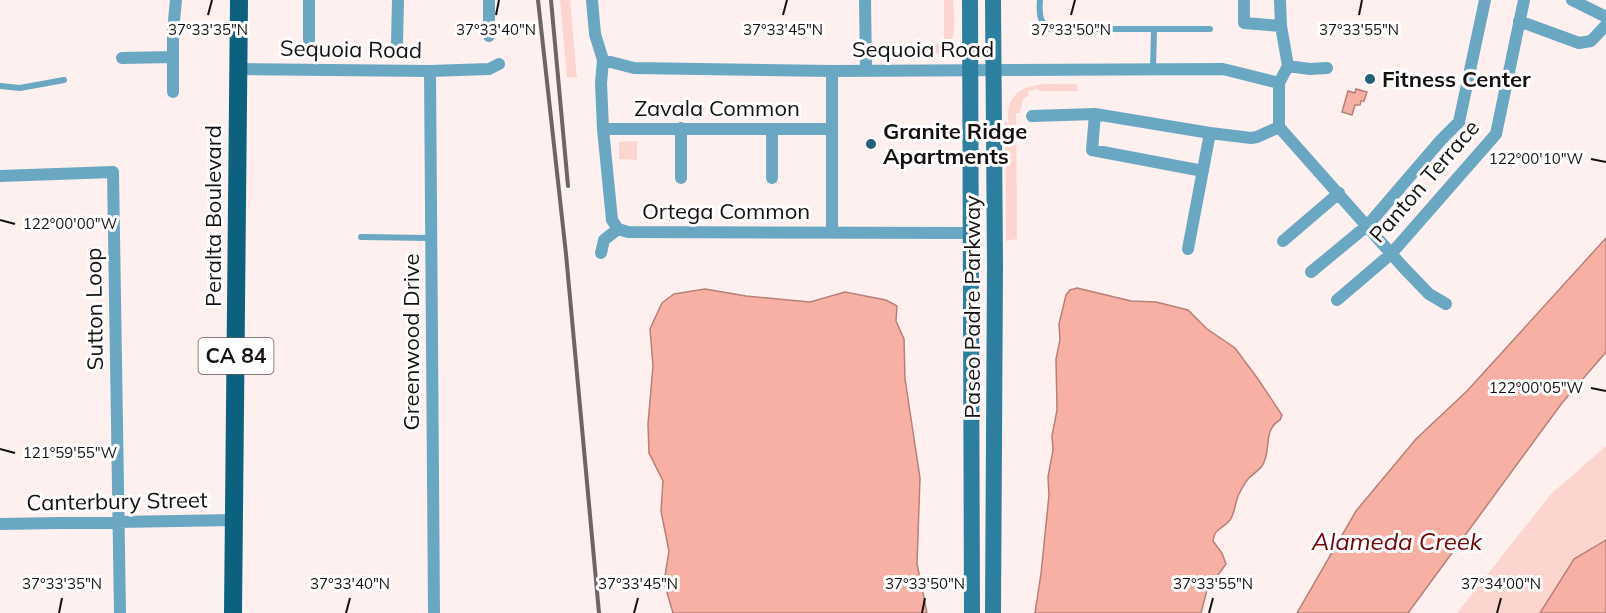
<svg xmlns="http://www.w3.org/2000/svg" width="1606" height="613" viewBox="0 0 1606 613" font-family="Mulish,sans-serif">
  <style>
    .green { fill: #fcd5cf }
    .water { fill: #f9b0a4; stroke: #b58078; stroke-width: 1.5 }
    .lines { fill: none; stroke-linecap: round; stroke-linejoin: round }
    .lane { stroke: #69a7c3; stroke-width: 6 }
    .street { stroke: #69a7c3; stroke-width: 12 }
    .secondary { stroke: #2d7fa0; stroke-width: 16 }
    .primary { stroke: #0c617e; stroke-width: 18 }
    .rail { stroke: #6d6564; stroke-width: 4 }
    .ticks { fill: none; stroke: #161110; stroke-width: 2 }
    .poi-dot { fill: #256079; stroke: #fff; stroke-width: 2 }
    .labels { text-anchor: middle; stroke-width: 6; stroke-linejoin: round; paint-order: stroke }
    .shield { fill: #fff; stroke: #5c5858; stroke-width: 1.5 }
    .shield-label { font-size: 21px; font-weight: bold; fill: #161110 }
    .street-label { font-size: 22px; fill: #161110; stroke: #fff }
    .poi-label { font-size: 22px; font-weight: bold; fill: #161110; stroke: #fff; text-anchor: start }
    .water-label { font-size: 24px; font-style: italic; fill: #720404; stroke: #fff }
    .ticks-label { font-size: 15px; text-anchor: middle; fill: #161110; stroke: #fff; stroke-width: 6; stroke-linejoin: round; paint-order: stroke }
  </style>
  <rect width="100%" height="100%" fill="#fdf0ee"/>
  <path class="green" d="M560,0h10l7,78 -10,-1z
    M944,0h9c1,18 7,51 -20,54 -9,1 -20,-1 -30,-2l1,-7 31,1 9,-7z
    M1077,84l1,7h-39l-2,-2 -8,2 -1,5 -5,3 -3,14h-4l1,126 -11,2 -1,-121 4,6c-8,-47 36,-42 68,-42z
    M637,141v19l-18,-1v-17z
    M1606,446v167h-149l93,-118z"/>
  <path class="water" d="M1356,89l11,3 -3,9h-3l-1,4h-5l-3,10 -10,-3 6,-21 7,2z
    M1606,238v114l-44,51 -154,210h-111l59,-102 60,-72 51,-48z
    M1077,288l54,13 25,1 32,8 19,19 28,19 23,31 24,36 -2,5c-18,10 -8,32 -18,46 -4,5 -9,8 -13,12 -3,3 -8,12 -10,16 -4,8 -4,19 -9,26 -7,9 -16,8 -17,21l9,12 4,11 -19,26 -6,23h-166l6,-39 8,-79 -1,-18 5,-27 -1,-14 5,-26 -1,-51 4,-19 -1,-16 7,-29 4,-5z
    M705,289l41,7 64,6 35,-10 41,8 11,6 -1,15 8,18 1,40 15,99 -3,86 10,49h-254l-9,-31 5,-31 -8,-40 2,-30 -14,-28 -1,-29 5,-58 -3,-37 12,-26 12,-9z
    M1606,540v73h-66l34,-54z"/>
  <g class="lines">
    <path class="lane" d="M1040,0c-1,13 -1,21 9,29h161
      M1153,68l1,-37
      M0,86l20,2 44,-8
      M361,237l70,1"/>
    <path class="street" d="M309,0v40
      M489,0v36
      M592,0l3,34 8,26 -2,23 2,46 9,91 6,9 10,3 343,1
      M865,0l1,70
      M1244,0v23l37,3
      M1572,0l34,17
      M1519,21l60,22 12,-2 15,-16
      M397,43l1,-43
      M122,58l51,-1
      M603,60l31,8 198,3 391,-2 56,14
      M1288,66l22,3 17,-1
      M238,69l192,2 59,-2 10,-5
      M430,71l4,542
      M173,92v-61l3,-31
      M1095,114l-3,36 111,21
      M1032,116l63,-2 115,19 41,5 6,-1 22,-10
      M1279,127l124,140 26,27 17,10
      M1279,127v-44l9,-17 -7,-40 -1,-26
      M681,128v50
      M603,129h228
      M0,176l113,-4 7,441
      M772,178v-49
      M832,232v-161
      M1283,241l56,-48
      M1188,249l22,-116
      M601,253l3,-13 14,-11
      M1311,272l57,-47 73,-85 18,-18 26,-122
      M1337,300l54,-46 105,-120 28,-134
      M0,524l235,-4"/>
    <path class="secondary" d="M970,0l2,613
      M993,0l2,266 -2,347"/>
    <path class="primary" d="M233,613l6,-613"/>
    <path class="rail" d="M538,0l28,254 33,359
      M551,0l17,186"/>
  </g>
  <path class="ticks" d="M208,15l4,-15M496,15l3,-15M783,15l4,-15M1071,15l4,-15M1359,15l3,-15M1591,159l15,3M0,220l15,4M1591,388l15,3M0,449l15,4M59,613l3,-15M346,613l4,-15M634,613l4,-15M922,613l3,-15M1209,613l4,-15M1497,613l4,-15"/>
  <g class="poi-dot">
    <circle cx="1370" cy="79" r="6"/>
    <circle cx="871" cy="144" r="6"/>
  </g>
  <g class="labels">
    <rect class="shield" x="198.5" y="338" width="75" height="36" rx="4.5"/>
    <g class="shield-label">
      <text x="236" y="363">CA 84</text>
    </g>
    <g class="street-label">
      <text transform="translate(351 49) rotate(1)" y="8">Sequoia Road</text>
      <text x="923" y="57">Sequoia Road</text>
      <text x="717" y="116">Zavala Common</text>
      <text transform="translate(1424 181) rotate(-49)" y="8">Panton Terrace</text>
      <text x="726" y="219">Ortega Common</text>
      <text transform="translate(213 216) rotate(-90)" y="8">Peralta Boulevard</text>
      <text transform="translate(972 307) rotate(-90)" y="8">Paseo Padre Parkway</text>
      <text transform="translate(94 309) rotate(-91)" y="8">Sutton Loop</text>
      <text transform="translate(411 342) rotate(-90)" y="8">Greenwood Drive</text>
      <text transform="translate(117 501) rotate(-1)" y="8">Canterbury Street</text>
    </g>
    <g class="poi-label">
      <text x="1382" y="87">Fitness Center</text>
      <text x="883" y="139">Granite Ridge<tspan x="883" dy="25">Apartments</tspan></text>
    </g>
    <g class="water-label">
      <text x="1397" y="550">Alameda Creek</text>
    </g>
  </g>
  <g class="ticks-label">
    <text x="208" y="35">37°33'35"N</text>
    <text x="496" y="35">37°33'40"N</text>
    <text x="783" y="35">37°33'45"N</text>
    <text x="1071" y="35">37°33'50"N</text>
    <text x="1359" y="35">37°33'55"N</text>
    <text x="1536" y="164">122°00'10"W</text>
    <text x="70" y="229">122°00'00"W</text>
    <text x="1536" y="393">122°00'05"W</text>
    <text x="70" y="458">121°59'55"W</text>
    <text x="62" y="589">37°33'35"N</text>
    <text x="350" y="589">37°33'40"N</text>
    <text x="638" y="589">37°33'45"N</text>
    <text x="925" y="589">37°33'50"N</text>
    <text x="1213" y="589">37°33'55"N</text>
    <text x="1501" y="589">37°34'00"N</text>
  </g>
</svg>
